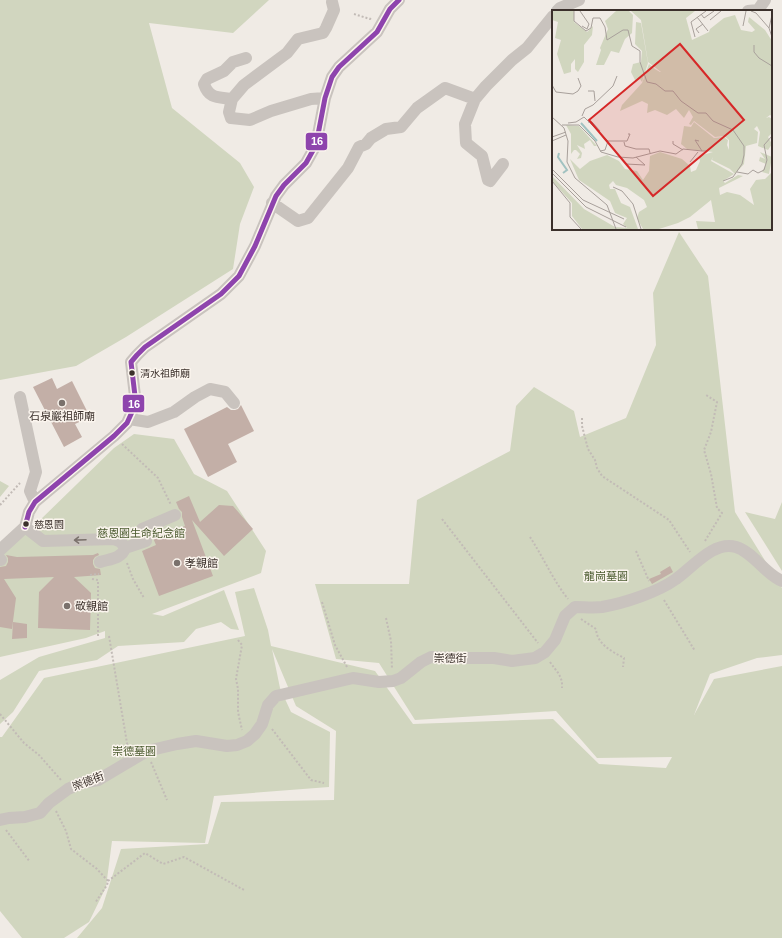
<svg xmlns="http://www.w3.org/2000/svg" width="782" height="938" viewBox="0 0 782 938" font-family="Helvetica,'Noto Sans TC',sans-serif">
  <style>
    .green { fill: #d1d6bf }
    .building { fill: #c3afa7 }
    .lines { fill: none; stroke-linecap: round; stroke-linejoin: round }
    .path { stroke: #c2bbb6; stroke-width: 2; stroke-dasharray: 2 2; stroke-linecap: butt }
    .minor { stroke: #c9c3be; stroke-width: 12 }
    .bus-1-casing { stroke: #fbf5ee; stroke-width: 8 }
    .bus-1 { stroke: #8e44ad; stroke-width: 5 }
    .oneway { stroke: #7b726d }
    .bus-dot { fill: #3b302b; stroke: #fbf5ee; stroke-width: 1.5 }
    .poi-dot { fill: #7a716c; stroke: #fbf5ee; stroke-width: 1.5 }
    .labels { text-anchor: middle; stroke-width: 3; stroke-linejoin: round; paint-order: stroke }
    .bus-label { font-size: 10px; fill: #3b302b; stroke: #fbf5ee; text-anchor: start }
    .poi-label { font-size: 11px; fill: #3b302b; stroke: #fbf5ee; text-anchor: start }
    .park-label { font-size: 11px; fill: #4a5a2e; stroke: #fbf5ee }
    .street-label { font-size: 11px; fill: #3b302b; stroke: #fbf5ee }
    .inset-river { fill: none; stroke: #a1c2c1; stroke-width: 2 }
    .inset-road { fill: none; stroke: #a8a09b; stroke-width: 1 }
    .view { fill: #d62828; fill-opacity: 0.15; stroke: #d62828; stroke-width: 2 }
    .inset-edge { fill: none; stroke: #3b302b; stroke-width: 2 }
    .line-badge { stroke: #fbf5ee; stroke-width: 1.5 }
    .badge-label { font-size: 11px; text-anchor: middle; font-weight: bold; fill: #fff }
  </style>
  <rect width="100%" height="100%" fill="#f0ebe5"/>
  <path class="green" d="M0,0h269l-36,33 -84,-10 23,85 68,55 14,24 -14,37 -7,45 -107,68 -50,29 -76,14z
    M679,232l29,44 27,236 47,76v67l-25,3 -47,16 -16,41 20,-36 68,-13v272h-705l25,-30 19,-59 87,-5 13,-42 113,-2 2,-69 -40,-25 -24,-57 8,39 11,24 39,20 -1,55 -115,9 -9,47 -93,-2 -6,46 -17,35 -25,16h-42l-22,-27v-174h2l42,-59 201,-42 -10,-44 19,-4 14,42 3,16 104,25 38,53 140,-5 46,45 67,4 6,-11 -75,1 -41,-47 -141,9 -36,-57 -43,-4 -21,-75h94l8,-84 93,-49 6,-45 18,-19 40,24 6,26 46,-19 30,-73 -3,-52z
    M134,434l40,5 20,35 33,17 39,60 -5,22 -109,41 11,2 61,-26 15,40 -8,-1 -10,-7 -25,7 -12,13 -66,4 -21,14 -58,11 -26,41 -13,12v-44l39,-23 66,-19v-7l-19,7 -86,19v-101l38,-34 76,-74z
    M0,481l9,5 -9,11z
    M782,502v69l-37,-59 30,7z"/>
  <path class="building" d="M52,378l5,11 15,-8 18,36 -15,7 7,13 -18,10 -31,-60z
    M241,405l13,26 -26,13 9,18 -29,15 -24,-48 43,-22 4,3h4l3,-1z
    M189,496l11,26 19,-17 14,1 20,23 -29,27 -32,-36 21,56 -54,20 -17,-45 14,-6 -3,-7 32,-12 -3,-9v-5l-3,-3 -3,-7z
    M98,553l1,2 -4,2 -2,3v4l2,4 5,1 1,6 -27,2 17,16 -1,37 -52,-2 1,-36 15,-15 -50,2 12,19 -4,31 -12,-2v-60l6,-1 2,-4v-4l-2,-3 11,2 76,-2z
    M670,566l3,6 -21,12 -3,-5 12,-5 -1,-2z
    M13,622l14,2v14l-15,1z"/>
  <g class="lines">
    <path class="path" d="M354,14l16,5 2,-2
      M582,418v8l6,23 7,11 2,8 5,8 67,44 21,32
      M122,444l36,34 13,27
      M0,505l20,-22
      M442,519l96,124
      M530,537c13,20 23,43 38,62
      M705,541l17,-28 -5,-5 -6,-34 -7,-24 7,-18 6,-30 -11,-7
      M636,551l13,30
      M127,563l6,16 11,19
      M90,575l9,-1
      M92,579l6,1v58
      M664,600l31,51
      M322,602l13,43 12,22
      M386,618l5,23 1,28
      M581,619l15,10c1,15 15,22 28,29l-1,9
      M109,636l19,113
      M238,640l4,5 -6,34 2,10v23l4,18
      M550,662c6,9 13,14 12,26
      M0,714l24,29 15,12 22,25
      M272,729l39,51 13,3
      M151,762l16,38
      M56,811l10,20 5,18 26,20 11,12 -1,4 -12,18
      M6,830l24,32
      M108,881l37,-28 18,11 21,-7 60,33"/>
    <path class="minor" d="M557,11l3,-3 19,-8
      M748,11l10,-1 7,-10
      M325,98l-14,1 -40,12 -21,9 -19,-2 -2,-6 3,-13 12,-14 43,-32 11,-14 25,-6 3,-5 8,-18 -2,-8
      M232,99c-14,-2 -23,0 -28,-15l3,-5 17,-8 9,-9 13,-4
      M503,164l-13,17 -2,-1 -6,-24 -16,-13 -1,-19 10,-25 11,-13 26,-26 15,-12 26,-32
      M272,203l26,18 10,-3 40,-50 11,-21 7,-3 5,-6 15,-9 15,-2 16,-19 28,-20 30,11
      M20,397l16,75 -6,19 5,11
      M129,419l19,3 26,-10 21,-15 15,-8 15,3 9,11
      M25,527l4,-15 6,-10 79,-66 13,-13 5,-11 3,-16 -4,-34 6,-7 8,-8 76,-53 18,-18 16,-30 21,-50 8,-11 22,-22 10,-18 9,-47 7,-21 7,-10 38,-35 13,-23 9,-9
      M125,548l21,-7 -4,-12 33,-14
      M0,550l25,-23 18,14 71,-2 7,3 4,6c-3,11 -16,11 -25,14
      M0,559l1,1
      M0,820l9,-2 16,-1 15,-4 9,-10 19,-14 13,-6 17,-3 49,-29 30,-7 19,-3 31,5 10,-1 10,-4 8,-7 7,-10 6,-19 8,-9 77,-18 26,4 14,-1 8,-3 20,-16 10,-5 21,1h42l18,3 23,-3 10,-6 10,-12 10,-24 10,-9c9,0 18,1 27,0 23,-4 56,-15 74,-28 16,-11 38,-39 60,-32 17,5 29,27 46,34"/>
    <g class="bus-1-casing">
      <path id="bus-1" d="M25,527l4,-15 6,-10 79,-66 13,-13 5,-11 3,-16 -4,-34 6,-7 8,-8 76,-53 18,-18 16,-30 21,-50 8,-11 22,-22 10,-18 9,-47 7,-21 7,-10 38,-35 13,-23 9,-9"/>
    </g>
    <use href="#bus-1" class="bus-1"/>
  </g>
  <defs><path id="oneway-shaft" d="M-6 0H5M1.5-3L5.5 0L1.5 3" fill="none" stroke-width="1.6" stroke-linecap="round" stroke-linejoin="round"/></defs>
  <use class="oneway" href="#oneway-shaft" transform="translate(80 540) rotate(178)"/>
  <g class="bus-dot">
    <circle cx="132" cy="373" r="3.5"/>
    <circle cx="26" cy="524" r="3.5"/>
  </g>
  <g class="poi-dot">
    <circle cx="62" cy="403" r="4"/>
    <circle cx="177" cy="563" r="4"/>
    <circle cx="67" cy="606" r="4"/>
  </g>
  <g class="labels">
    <g class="bus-label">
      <text x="140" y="377">清水祖師廟</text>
      <text x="34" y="528">慈恩園</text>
    </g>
    <g class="poi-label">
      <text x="62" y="420" text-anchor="middle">石泉巖祖師廟</text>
      <text x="185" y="567">孝親館</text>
      <text x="75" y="610">敬親館</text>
    </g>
    <g class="park-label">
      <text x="141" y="537">慈恩園生命紀念館</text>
      <text x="606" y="580">龍崗墓園</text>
      <text x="134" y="755">崇德墓園</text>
    </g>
    <g class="street-label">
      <text x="450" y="662">崇德街</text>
      <text transform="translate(88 781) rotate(-21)" y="4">崇德街</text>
    </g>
  </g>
  <g transform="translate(552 10)">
    <rect width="220" height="220" fill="#f0ebe5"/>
    <path d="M0,1h22v11l13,10 6,-6 -1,9 -8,10v17l-6,10 -3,-3v-10l-4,5v8l-7,2 -7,-20 4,-14 -6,-2 3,-16 -6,-2zM64,1h13l4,4 -1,18 -7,6 -6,14 -8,-2 -7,14h-8l5,-15 -1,-2 8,-19 -3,-8zM79,1h64l-9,7 6,22 17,-8 1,-3 14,-11 11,-3 6,15 11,2 3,-2 -7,-8 1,-5 16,13 7,11v75l-2,-1 -4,3 3,-1 3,2v14l-4,4 4,7 -4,6 -10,-4 2,-14 -3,-6 -3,3 4,3 -1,11 -11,3 -2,18 -9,10 -5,-5 -18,-9 1,-3 -2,4 23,13 -11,7 2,2 13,-8 5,1 -24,12 1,7 7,-3 13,3 14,10 -4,-16 6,-9 9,-1 7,-7v57h-74l-2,-8 19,1 -4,-22 -21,17 -12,6 -19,6h-16l-6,-11 2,-6 8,-5 -3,-7 -17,-12 -11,-3 -3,-4 -4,4 1,4h5l6,14 9,4 8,22h-56l-10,-13v-13l-20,-22v-5l32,33 31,18 12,1 -4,-4 4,-6 -12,-5 -5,-12 -31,-21 -9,-21 10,10 10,-8 17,-6 12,6 6,8 12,2 6,9 6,-9 1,-15 10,-4 22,7 8,7 1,6 5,-2 4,-9 -1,-5 14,-4 -26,-3 -6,-5 3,-18 7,1 3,-5 20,16 10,-1 4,3 -1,5 2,5v-10l-5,-4 -9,1 -21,-16 -3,4 -2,-1 4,-7 -4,-7 -5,8 -8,-9 -9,6 -12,-5 -8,3 1,-9 -6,-3 -22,10 2,-6 20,-22 7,-19 6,5 5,3h1l-13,-10 -7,-42zM84,12l5,1 7,40 -6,19 -2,-3 -5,1 -4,-8 2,-8 8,-2 1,-11 -7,-7zM14,115l13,1 18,20h-3l-4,-6 -6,4 1,5 -8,-4 5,8 -1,5 -4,1 3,-5 -4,-4h-2l-3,4v-20zM208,142l12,5 -3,17 -7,-2 4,-8 -7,-3 1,-4 5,2z" fill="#d1d6bf"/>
    <path class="inset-river" d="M29,113l16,18M7,143l-1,4 9,13 -4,3"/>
    <path class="inset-road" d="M22,1v10l12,10 5,-3 2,-10h7l5,9 2,13 16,-10h5l4,16 8,5v11l7,20 9,2 9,7h8l8,10 17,12h8l7,8 20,9 11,16v9l-2,9 -9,13 -10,4M28,1l9,13 -2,5 -5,-3M199,1l5,2 13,15 3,9M149,4l3,4 10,-7M145,7l11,14M158,10l11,-9M191,16l3,-15M217,18l3,-13M147,23l-3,-4 7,-5M143,27l-4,-15 15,-11M202,35v7l5,6 13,8M0,75l4,7 17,2 5,-3 3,-5 -3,-8M36,81h6l1,10M30,106l3,-7 8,-4 20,-19 4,-10M0,107l12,11 4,13 -1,21 8,16 32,27 9,24M36,112h4l8,9M16,113l8,-1 8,-5 24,24h19l3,-7h-2M10,115h17l16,16 6,11 17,5 15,1 27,-7 16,3 7,-5 19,2M0,127l14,-5M0,131l14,-6M121,131v3l10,6M147,131l-4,-1 7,11h5M72,132l1,4 11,3h13l1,4M48,141l5,-1 3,-9M138,152l8,-10M74,154l19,1 -9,-8M0,159l31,31 41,19M185,162l11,2 5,-4 5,3 6,-3 3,-10 -3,-15 8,-9M0,163l34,34 40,20M0,171l18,22v14l11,12M61,177l9,4 11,13 8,25"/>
    <path class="view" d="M128,34l64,76 -91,76 -64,-76z"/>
    <rect width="220" height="220" class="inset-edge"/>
  </g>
  <g class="line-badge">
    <rect x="305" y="132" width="23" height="19" rx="4" fill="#8e44ad"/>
    <rect x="122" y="394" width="23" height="19" rx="4" fill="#8e44ad"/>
  </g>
  <g class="badge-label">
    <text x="317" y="145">16</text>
    <text x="134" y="408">16</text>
  </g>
</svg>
